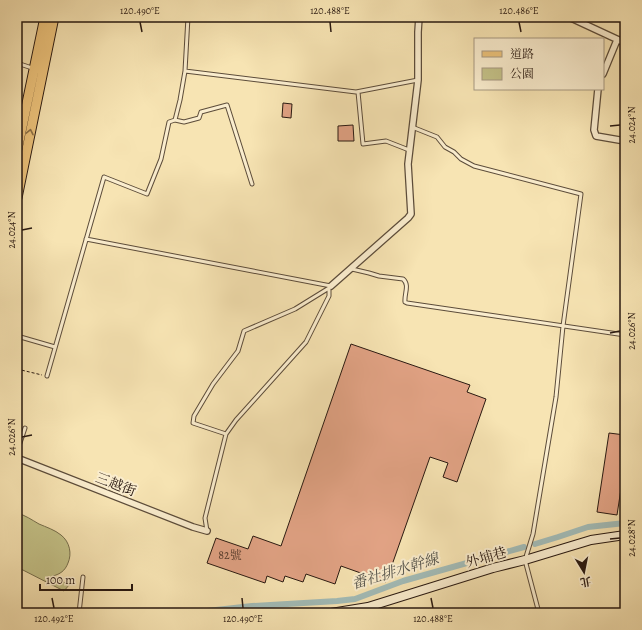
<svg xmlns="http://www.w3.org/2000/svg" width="642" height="630" viewBox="0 0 642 630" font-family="Alegreya,'Noto Serif TC',serif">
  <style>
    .green { fill: #c4c288; stroke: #766e4c }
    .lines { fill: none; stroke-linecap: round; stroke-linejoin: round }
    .canal { stroke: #a2bcb8; stroke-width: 6 }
    .building { fill: #e2a385; stroke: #291911 }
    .lane-casing { stroke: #5c4c3a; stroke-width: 5 }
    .street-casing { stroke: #5c4c3a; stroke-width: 8 }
    .secondary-casing { stroke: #291911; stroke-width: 10 }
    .primary-casing { stroke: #291911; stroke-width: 11 }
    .path { stroke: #291911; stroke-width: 1; stroke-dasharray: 3 2; stroke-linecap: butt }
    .lane { stroke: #faedce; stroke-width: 3 }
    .street { stroke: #faedce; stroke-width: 5.5 }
    .secondary { stroke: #faedce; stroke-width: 8 }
    .primary { stroke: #ecc27a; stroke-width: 9 }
    .oneway { stroke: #8a6e46 }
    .ticks { fill: none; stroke: #291911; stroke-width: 1.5 }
    .labels { text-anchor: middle; stroke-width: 4; stroke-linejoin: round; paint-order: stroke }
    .number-label { font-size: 12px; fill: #573c2e }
    .street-label { font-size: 14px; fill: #291911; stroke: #faedce }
    .water-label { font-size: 15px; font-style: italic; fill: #53524b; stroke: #faedce }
    .neatline { fill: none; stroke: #291911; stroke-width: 1.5 }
    .ticks-label { font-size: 10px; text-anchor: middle; fill: #291911 }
  </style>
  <rect width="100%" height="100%" fill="#f7e4b3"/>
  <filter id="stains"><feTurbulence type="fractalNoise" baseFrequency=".005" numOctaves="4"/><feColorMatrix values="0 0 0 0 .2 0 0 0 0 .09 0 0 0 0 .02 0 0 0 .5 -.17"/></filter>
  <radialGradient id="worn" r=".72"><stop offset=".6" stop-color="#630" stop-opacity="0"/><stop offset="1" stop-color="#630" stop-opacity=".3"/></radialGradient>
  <path class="green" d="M17,513c8,2 15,7 22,11 7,3 16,6 22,11 9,7 11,19 7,28 -3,8 -8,11 -15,13l16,9 -5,6 -47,-24z"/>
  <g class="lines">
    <path class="canal" d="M535,544l23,-7 30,-10 37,-4
      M198,613l9,-2 45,-5 85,-5 18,-2 48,-18 121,-34"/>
  </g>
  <path class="building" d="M283,103l9,1 -1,14 -9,-1z
    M353,125l1,16h-16v-15z
    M351,344l119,41 -3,7 19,7 -29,83 -14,-5 5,-14 -18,-6 -44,125 -45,-16 -6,18 -29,-10 -3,8 -18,-6 -2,6 -16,-6 -2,7 -58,-20 9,-25 32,11 5,-13 28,10z
    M609,433l16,2v28l-8,52 -20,-3z"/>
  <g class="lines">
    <g class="lane-casing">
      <path id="lane" d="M17,63l15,5
        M185,71l171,21 62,-12
        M358,92l5,52 23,-3 23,9
        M175,120l9,2 15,-4 2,-6 26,-7 25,79
        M412,127l25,10 8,10 9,5 7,7 13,7 107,28 -18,132 -7,71 -23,137 -8,26 14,53
        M86,239l245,47 -2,2v8l-23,46 -70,78 -10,14 -21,84 2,13
        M352,269l17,4 10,3 24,3c7,6 1,15 2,23l2,1 218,32
        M17,336l38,11
        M47,376l57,-199 43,17 14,-35 8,-37 6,-2 5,-20 5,-29 3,-54
        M226,434l-33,-11 1,-7 19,-32 25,-33 6,-20 51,-22 34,-21
        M17,452l8,-24
        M17,504l1,1
        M79,613l4,-36"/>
    </g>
    <g class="street-casing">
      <path id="street" d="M569,17l56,26
        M603,74l14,-34
        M598,89l-4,41 2,6 29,5
        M331,286l77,-68 3,-4 -3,-50 10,-84v-48l1,-15
        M17,458l176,69 14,4"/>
    </g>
    <g class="secondary-casing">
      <path id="secondary" d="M331,613l37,-6 125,-39 32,-8 66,-20 34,-5"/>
    </g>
    <g class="primary-casing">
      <path id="primary" d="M17,151l28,-134
        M17,198l37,-181"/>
    </g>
    <path class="path" d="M17,369l25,6"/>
    <use href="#lane" class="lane"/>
    <use href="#street" class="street"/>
    <use href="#secondary" class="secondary"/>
    <use href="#primary" class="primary"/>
  </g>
  <defs><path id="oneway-chevron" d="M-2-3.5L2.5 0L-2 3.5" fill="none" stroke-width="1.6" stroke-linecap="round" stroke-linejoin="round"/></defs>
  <use class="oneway" href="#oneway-chevron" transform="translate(30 132) rotate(-78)"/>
  <path class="ticks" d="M140,22l2,10M330,22l1,10M519,22l2,10M610,126l10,-1M22,230l10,-2M610,333l10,-2M22,437l10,-2M610,539l10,-1M52,598l2,10M242,598l1,10M431,598l2,10"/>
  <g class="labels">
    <g class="number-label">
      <text x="230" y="559">82號</text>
    </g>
    <g class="street-label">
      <text transform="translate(116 484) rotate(21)" y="5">三越街</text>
      <text transform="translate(486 557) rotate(-16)" y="5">外埔巷</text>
    </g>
    <g class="water-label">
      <text transform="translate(395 571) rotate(-17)" y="5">番社排水幹線</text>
    </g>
  </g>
  <rect width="642" height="630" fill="none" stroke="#f7e4b3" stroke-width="44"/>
  <rect x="474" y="38" width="130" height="52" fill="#faedce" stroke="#a69882"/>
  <rect x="482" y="51" width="20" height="6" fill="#ecc27a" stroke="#a69882"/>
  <text x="510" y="58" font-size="12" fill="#291911">道路</text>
  <rect x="482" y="68" width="20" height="12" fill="#c4c288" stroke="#a69882"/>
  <text x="510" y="78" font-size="12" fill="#291911">公園</text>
  <g transform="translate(584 572) rotate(170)" stroke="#faedce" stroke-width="3" paint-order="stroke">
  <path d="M0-3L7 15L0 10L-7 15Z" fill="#291911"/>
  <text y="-6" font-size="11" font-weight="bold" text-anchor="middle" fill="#291911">北</text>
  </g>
  <path d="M40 584v6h92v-6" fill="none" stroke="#291911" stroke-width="2"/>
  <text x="46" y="584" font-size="12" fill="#291911" stroke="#faedce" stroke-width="3" paint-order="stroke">100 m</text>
  <rect x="22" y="22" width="598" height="586" class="neatline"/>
  <g class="ticks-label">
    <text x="140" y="14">120.490°E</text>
    <text x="330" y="14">120.488°E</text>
    <text x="519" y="14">120.486°E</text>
    <text transform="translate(631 125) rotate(-90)" y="4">24.024°N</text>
    <text transform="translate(11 230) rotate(-90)" y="4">24.024°N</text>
    <text transform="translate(631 331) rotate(-90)" y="4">24.026°N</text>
    <text transform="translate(11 437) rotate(-90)" y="4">24.026°N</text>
    <text transform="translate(631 538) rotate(-90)" y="4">24.028°N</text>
    <text x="54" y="622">120.492°E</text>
    <text x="243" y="622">120.490°E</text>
    <text x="433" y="622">120.488°E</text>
  </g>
  <rect width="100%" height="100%" filter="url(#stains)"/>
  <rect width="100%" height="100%" fill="url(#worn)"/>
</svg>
